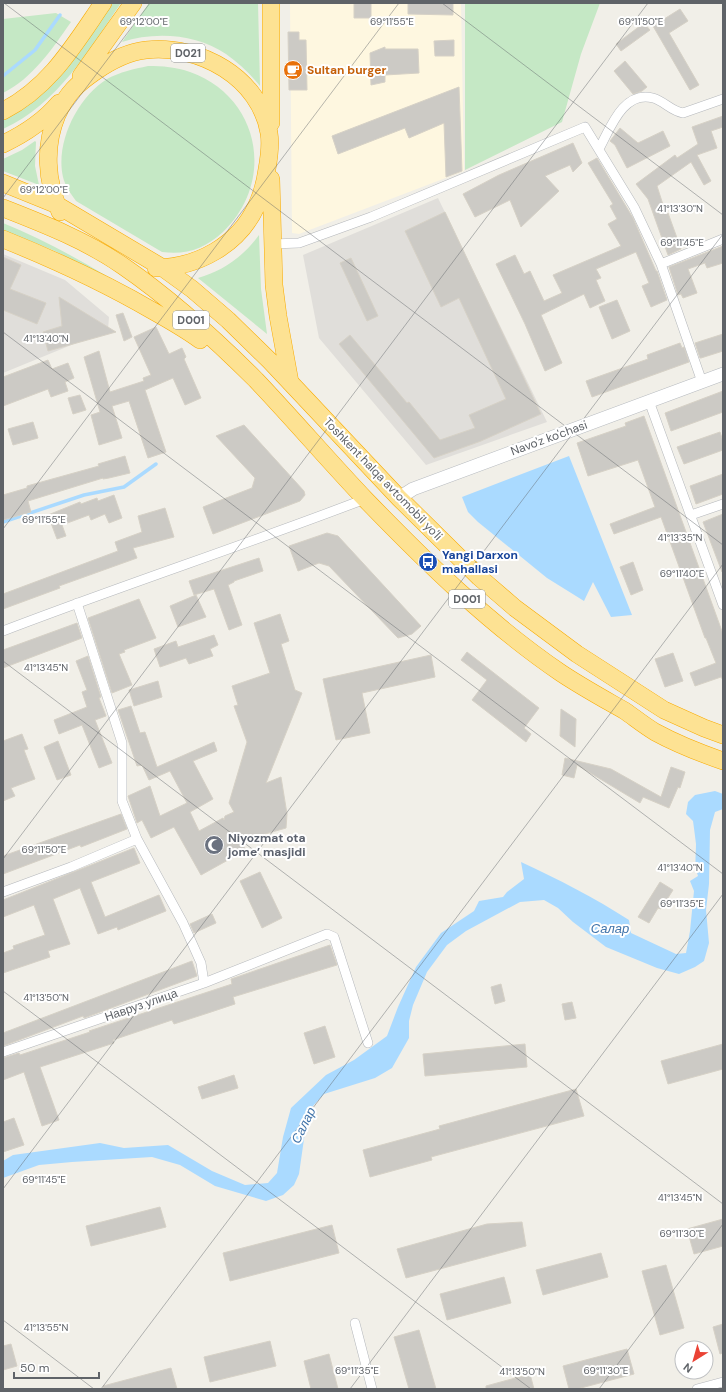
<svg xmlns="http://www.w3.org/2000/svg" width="726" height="1392" viewBox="0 0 726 1392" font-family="'DM Sans',sans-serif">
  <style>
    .commercial { fill: #fef7e0 }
    .industrial { fill: #e0deda }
    .green { fill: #c5e8c5 }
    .water { fill: #aadaff }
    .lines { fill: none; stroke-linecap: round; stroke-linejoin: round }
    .stream { stroke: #aadaff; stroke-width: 3.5 }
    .building { fill: #cccac5; stroke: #d6d1c6 }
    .street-casing { stroke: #b5b8bc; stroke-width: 10 }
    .secondary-casing { stroke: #b6babf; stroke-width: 14 }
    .highway-casing { stroke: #f9ab00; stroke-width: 18 }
    .street { stroke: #fff; stroke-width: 9 }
    .secondary { stroke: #fff; stroke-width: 13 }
    .highway { stroke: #fde293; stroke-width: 17 }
    .ticks { fill: none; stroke: #5f6368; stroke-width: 1; stroke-opacity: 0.45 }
    .labels { text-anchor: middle; stroke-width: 4; stroke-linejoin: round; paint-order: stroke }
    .shield { fill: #fff; stroke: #8f9295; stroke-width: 1 }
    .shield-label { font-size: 11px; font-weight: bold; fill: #5f6368 }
    .food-label { font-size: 12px; font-weight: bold; fill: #c56008; stroke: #fff; text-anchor: start }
    .street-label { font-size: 12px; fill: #5f6368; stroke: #fff }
    .transit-label { font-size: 12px; font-weight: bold; fill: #164399; stroke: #fff; text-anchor: start }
    .worship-label { font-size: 12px; font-weight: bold; fill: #5b616d; stroke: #fff; text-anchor: start }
    .water-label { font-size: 13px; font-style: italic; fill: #4174aa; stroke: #fff }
    .ticks-label { font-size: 10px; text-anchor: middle; fill: #5f6368; stroke: #fff; stroke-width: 4; stroke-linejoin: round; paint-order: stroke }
  </style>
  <rect width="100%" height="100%" fill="#f1efe8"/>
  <path class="commercial" d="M290,3h171l3,168 -165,63 -7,-1z"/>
  <path class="industrial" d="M438,198l109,224 -121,43 -107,-127 -16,-83z
    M3,254l62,26 44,37 -1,13 -105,43z"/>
  <path class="green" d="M109,3h12c-33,48 -63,101 -118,126v-10z
    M149,3h109l2,83c-10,-12 -21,-23 -34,-32 -29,-20 -71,-23 -104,-12z
    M465,3h135l-19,51 -19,68 -97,48z
    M56,13l15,9c-19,27 -38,56 -68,71v-74z
    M148,66c15,0 28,1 42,6 70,25 86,109 33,160 -19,17 -36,23 -61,20l-86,-51c-5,-7 -11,-15 -13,-24 -8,-35 15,-80 44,-98 13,-7 27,-10 41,-13z
    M35,141l1,1 -1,24 4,19 -36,-14v-12l19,-9z
    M3,223c48,19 92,46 137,73l-85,-45 -52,-21z
    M259,235l2,54 6,45 -69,-56c25,-7 46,-22 61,-43z"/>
  <path class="water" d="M569,456l63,159 -21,2 -18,-35 -9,19 -37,-23 -69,-56 -10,-10 -6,-15z
    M715,791l8,3v15l-8,3 -5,18 -1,54 -3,26 3,33 -5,18 -9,6 -16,7 -22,-6 -51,-21 -33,-25 -15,-14 -14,-8 -24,2 -54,29 -19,14 -20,27 -14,33 -4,16v17l-17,30 -17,10 -51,16 -11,12 -7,19 -7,49 -5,11 -11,10 -17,6 -51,-15 -35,-21 -28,-8 -80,5 -33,3 -36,13v-17l10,-6 87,-12 24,5 44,-3 44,26 33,14 23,-2 9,-10 6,-36 8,-29 35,-33 28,-15 33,-24 11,-29 18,-40 25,-34 33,-22 5,-10 24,-4 4,-5 17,-13 -3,-17c37,17 74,36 108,58l2,13 45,21 10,-1 4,-22 4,-40 -4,-10 8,-5c-4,-10 -2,-22 -2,-32 -1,-8 -2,-16 -3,-23l-7,-7 2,-12 7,-7z"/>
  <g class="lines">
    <path class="stream" d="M3,76l32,-26 25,-35
      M3,522l81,-27 40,-8 32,-23"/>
  </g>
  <path class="building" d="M354,3h17v15h-17z
    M408,3h45v12l-45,-1z
    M680,9l8,12 -19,12 30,52 -9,5 -37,-64z
    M644,23l6,7 -29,21 -5,-7z
    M288,32h11v8h7l1,50h-18z
    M454,40v16h-19l-1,-15z
    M385,47v2h33l1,24 -34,2v7l-14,3 -1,-32z
    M625,61l22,26 -5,4 -9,3 -19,-23z
    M459,87l3,84 -16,6 -2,-54 -35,15 -4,-10 -67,26 -6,-18z
    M723,116v11l-12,4 6,17 -20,7 14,26 -7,4 -13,-23 -34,24 9,28 2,-1 13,36 -13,6 -20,-56 -12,-15 39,-29 2,3 21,-14 -6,-17z
    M620,128l18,15 25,-12 7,15 -43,22 -12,-23 -5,-4z
    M573,143l9,20 -9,9 -3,-7 -25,11 14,15 -38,36 -11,-27 -35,17 -12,-23 36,-19z
    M597,158l36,60 23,53h1l10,29 -16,7 -9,-21 7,-3 -13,-31 -40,17 5,9 -5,2 9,21 -15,7 -6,-14 -43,21 21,48 -17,8 -20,-47 -29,-60 19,-9 9,19 6,-3 14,30 18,-8 -9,-18 68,-29 -13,-22 9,-5 -7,-13 3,-2 -25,-41z
    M445,212l96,202 -60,27 -47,17 -95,-114 11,-9 57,68 2,-1 31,38 35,-12 -6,-13 37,-16 -47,-101 -18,9 -36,-76z
    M723,246v17l-16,5 -2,-5 -17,6 9,24 -14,5 -2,-4 -3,1 -9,-28z
    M3,257l18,8 -11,24 36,14 -9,21 -34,-14z
    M351,258l27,58 -11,5 -27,-58z
    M59,297l57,35 -68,19 -5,-19 19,-6z
    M617,300l13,31 -18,8 -13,-32z
    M123,313l9,24 -8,4 -8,-26z
    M156,327l13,27 13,-6 4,9 -2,2 17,39 -16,7 -12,-27 -28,12 21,62 -18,6 -19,-57 -17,5 10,32 -23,7 -8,-30 9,-3 -16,-55 15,-6 11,41 34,-11 -1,-3 8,-3 -17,-38z
    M723,334v17l-22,7h-1l-5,-15z
    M680,343l2,5 2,-1 5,15 -97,35 -6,-16 62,-22 -1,-4z
    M48,360l4,9 16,-6 6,15 -9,4 3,9 -17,6 -3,-8 -45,17v-29z
    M723,391v21l-52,19 -6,-18z
    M80,395l6,15 -13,4 -5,-16z
    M644,416l79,218v46l-2,-3 -26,9 -5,-13 26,-10 -10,-25h-1l-44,-121 -47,17 -4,-10 45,-17 -17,-47 -50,16 -11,-33 49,-17 -1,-3z
    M33,422l5,16 -25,7 -5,-16z
    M244,425l60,66 1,4 -5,6 -87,33 -10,-27 49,-19 3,-10 -39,-42z
    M720,432l3,9v9l-39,14 -7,-17z
    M125,456l5,17 -21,5 -6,1v-1l-75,23 3,11 -28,8v-25l24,-7v-2l72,-20 -1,-2z
    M723,474v20l-27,10 -6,-18z
    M114,495l8,23 -13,5 -4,-9 -14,6 -2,-5 -27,10 4,11 -9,3 -9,-24 32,-13 1,2 16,-6 1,3z
    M165,508l9,29 -41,11 4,10 -78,28 1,2 -57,21v-15l115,-43 -3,-9 27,-10 -4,-16z
    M723,514v58h-1l-19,-50z
    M327,533l11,3 83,90 -9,8 -14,4 -69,-72 -10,-3 -21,8 -9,-25z
    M259,558l4,13 -29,10v1l-6,3 14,40 -13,5 -15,-41 -20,6 -5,-14z
    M633,562l10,28 -12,5 -11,-28z
    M196,595l10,22 -28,10 -8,-21z
    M139,599l17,39 -32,12 1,2 -6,2 13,31 -20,8 -24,-75z
    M280,614l9,27 -8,3 14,46 7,3 -36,90 15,-6 6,37 -1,14 -45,13 5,9 -45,25 -27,-48 -23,11 -9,-18 -5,3 -9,-27 22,-10 10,30 27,-13 -17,-32 -21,9 -7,-15 -5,1 -19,-56 13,-4 9,27 5,-1 12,35 57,-25 3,9 -24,10 20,38 -23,13 9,19 24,-13 1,2 1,-4 9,-4 -5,-9 18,-61 -13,-36 4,-1 -6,-19 38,-13 -16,-50z
    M77,623l5,15 -79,30v-18z
    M214,635l4,10 -8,4 3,7 -24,8 -3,-6 -26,9 -6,-18 22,-8 2,6z
    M467,652l72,56 -15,20 7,6 -5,8 -54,-42 15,-20 -26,-20z
    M673,653l10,28 -18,6 -10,-28z
    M431,655l4,22 -73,16 8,40 -34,7 -13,-61z
    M88,656l13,41 -2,1 7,18 -11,4 17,43 -13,5 -17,-43 -23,9 -5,-14 33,-13 -5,-15 5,-2 -11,-29z
    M158,681l4,16 -28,9 -5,-16z
    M561,709l15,10 -1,28 -15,-11z
    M22,734l6,15 -4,1 11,29 -24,9 4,8 -12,5v-60z
    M58,741l13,34 -14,5 -13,-33z
    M565,758l46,11 50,28 10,-30 14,5 -5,16 -2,-1 -9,21 -26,-11 -3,6 -63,-38 -3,13 -12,-3z
    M121,814l6,15 -46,18 -1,-2 -77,29v-18z
    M134,848l6,15 -49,19 14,35 54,-22 7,16 -48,19 -1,-3 -19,7 -18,-46 -27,11 17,45 -22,7 2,6 -47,16v-20l11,-4 -1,-3 32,-11 -11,-30 -31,12v-17z
    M260,872l22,46 -20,10 -22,-47z
    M660,882l13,8 -12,19 -3,-1 -9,15 -11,-6z
    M212,914l4,9 -22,10 -4,-9z
    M330,945l7,20 -104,32 2,7 -27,9 -34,11 -2,-4 -59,20 1,3 -74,24 19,53 -17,6 -18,-54 -21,8v-22l16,-5 1,2 70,-23 -1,-1 143,-47 -1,-5z
    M192,961l5,15 -102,38 -11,4 -1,-2 -80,30v-13z
    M501,984l4,17 -10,3 -4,-17z
    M572,1002l4,16 -11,2 -3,-16z
    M325,1026l10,31 -21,7 -10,-31z
    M525,1044l2,23 -102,9 -2,-22z
    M723,1044v25l-55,15 -7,-23z
    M234,1075l4,13 -36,11 -4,-12z
    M576,1089l8,27 -153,41 1,3 -62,17 -7,-27 77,-21 -1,-3z
    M14,1118l10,27 -21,7v-30z
    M160,1207l6,20 -75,19 -5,-20z
    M723,1219v27l-29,8 -7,-25z
    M522,1222l4,24 -120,32 -9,-29 90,-25z
    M332,1225l7,28 -109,28 -7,-28z
    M601,1253l7,24 -65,18 -7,-25z
    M666,1265l18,63 -24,7 -18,-64z
    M504,1277l7,26 -64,17 -7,-26z
    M723,1324v29l-3,1 -7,-27z
    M419,1330l17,59h-27l-15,-52z
    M270,1341l6,25 -66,16 -6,-25z
    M11,1344l6,22 -14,4v-24z
    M627,1349l7,25 -57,15h-8l-6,-23z
    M329,1354l9,35h-27l-7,-28z
    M171,1368l6,21h-73l-1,-3z
    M530,1374l4,15h-48v-3z"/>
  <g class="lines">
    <g class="street-casing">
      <path id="street" d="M599,149c11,-20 24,-59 54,-51 11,3 18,13 30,15l40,-14
        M273,244l26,-1 72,-26 214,-90 49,80 27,57 41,118
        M661,264l62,-25
        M649,401l74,204
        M691,515l32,-11
        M77,603l45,140v58l15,38 46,84 18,40 3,20
        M3,631c120,-46 242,-86 362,-132
        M3,892l68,-25 66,-28
        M3,1052l201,-69 123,-49 7,3 34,106
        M355,1323l17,66
        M697,1389l26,-7"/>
    </g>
    <g class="secondary-casing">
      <path id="secondary" d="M399,498l14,-9 310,-115"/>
    </g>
    <g class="highway-casing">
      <path id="highway" d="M81,76l52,-73
        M3,111c47,-24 71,-66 100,-108
        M271,123v-120
        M3,144c21,-10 41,-23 56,-41
        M271,179l3,106 4,31 12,66
        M3,183l54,22 106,63 29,21 36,31 42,41 129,137 80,79 36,31 62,46 87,56 40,18 19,7
        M3,208c41,16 84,33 120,58 48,33 92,73 133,114 37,39 72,80 109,119 61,63 124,125 196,174 21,14 43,26 64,38 10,7 20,15 30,21 22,12 45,21 68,29
        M60,212c-14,-31 -16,-66 -3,-97 10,-22 20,-31 39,-44 16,-11 32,-19 50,-21 54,-6 114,28 123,83 2,12 0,25 -2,36 -2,14 -5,26 -11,38 -18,38 -58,60 -100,61
        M3,239c52,21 102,44 150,72 16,9 32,18 47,29"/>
    </g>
    <use href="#street" class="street"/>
    <use href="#secondary" class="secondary"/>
    <use href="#highway" class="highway"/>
  </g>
  <path class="ticks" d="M4,3l719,542M442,3l281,212M3,198l147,-195M3,332l720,542M3,529l396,-526M3,661l720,543M3,859l645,-856M3,991l528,398M3,1189l720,-955M3,1320l91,69M101,1389l622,-825M350,1389l373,-495M599,1389l124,-165"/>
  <defs>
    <g id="cafe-disc" transform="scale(1)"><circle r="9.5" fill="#e8710a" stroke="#fff"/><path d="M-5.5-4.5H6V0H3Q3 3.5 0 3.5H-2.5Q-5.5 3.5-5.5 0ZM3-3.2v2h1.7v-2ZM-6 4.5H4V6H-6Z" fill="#fff"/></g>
    <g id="bus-disc" transform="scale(1)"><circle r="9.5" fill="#1a4fb4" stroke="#fff"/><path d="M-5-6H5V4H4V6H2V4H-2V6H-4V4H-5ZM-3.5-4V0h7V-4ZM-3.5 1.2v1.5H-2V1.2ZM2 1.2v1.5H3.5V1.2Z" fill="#fff"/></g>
    <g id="mosque-disc" transform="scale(1)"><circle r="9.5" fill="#6b7280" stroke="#fff"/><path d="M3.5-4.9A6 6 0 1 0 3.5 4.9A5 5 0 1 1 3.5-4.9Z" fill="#fff"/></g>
  </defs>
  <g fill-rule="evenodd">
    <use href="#cafe-disc" x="293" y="70"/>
    <use href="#bus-disc" x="428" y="562"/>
    <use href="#mosque-disc" x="214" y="845"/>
  </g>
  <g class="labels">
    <g class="shield">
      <rect x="171" y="44" width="34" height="18" rx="3"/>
      <rect x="173" y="311" width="36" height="18" rx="3"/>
      <rect x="449" y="590" width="36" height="18" rx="3"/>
    </g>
    <g class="shield-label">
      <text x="188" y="57">D021</text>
      <text x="191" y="324">D001</text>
      <text x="467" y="603">D001</text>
    </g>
    <g class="food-label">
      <text x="307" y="74">Sultan burger</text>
    </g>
    <g class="street-label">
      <text transform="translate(549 438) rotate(-20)" y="4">Navo'z ko'chasi</text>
      <text transform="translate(383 479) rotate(46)" y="4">Toshkent halqa avtomobil yo'li</text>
      <text transform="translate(141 1005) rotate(-19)" y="4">Навруз улица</text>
    </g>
    <g class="transit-label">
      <text x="442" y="559">Yangi Darxon<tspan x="442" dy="14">mahallasi</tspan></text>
    </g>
    <g class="worship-label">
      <text x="228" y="842">Niyozmat ota<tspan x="228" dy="14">jome’ masjidi</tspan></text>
    </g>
    <g class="water-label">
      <text x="610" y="933">Салар</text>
      <text transform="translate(303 1125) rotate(-64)" y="5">Салар</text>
    </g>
  </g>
  <g class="ticks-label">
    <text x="144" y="25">69°12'00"E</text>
    <text x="392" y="25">69°11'55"E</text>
    <text x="641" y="25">69°11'50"E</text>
    <text x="44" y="193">69°12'00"E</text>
    <text x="680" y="212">41°13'30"N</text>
    <text x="682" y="246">69°11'45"E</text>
    <text x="46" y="342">41°13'40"N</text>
    <text x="44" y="523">69°11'55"E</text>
    <text x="680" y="541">41°13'35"N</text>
    <text x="682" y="577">69°11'40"E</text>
    <text x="46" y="671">41°13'45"N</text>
    <text x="44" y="853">69°11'50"E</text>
    <text x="680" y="871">41°13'40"N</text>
    <text x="682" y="907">69°11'35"E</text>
    <text x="46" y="1001">41°13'50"N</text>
    <text x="44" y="1183">69°11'45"E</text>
    <text x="680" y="1201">41°13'45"N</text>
    <text x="682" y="1237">69°11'30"E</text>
    <text x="46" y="1331">41°13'55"N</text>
    <text x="357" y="1374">69°11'35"E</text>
    <text x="606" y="1374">69°11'30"E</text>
    <text x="522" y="1375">41°13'50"N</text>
  </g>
  <rect width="726" height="1392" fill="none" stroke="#5f6368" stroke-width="8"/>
  <g transform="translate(694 1360) rotate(217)"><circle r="19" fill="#ffffff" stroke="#bfc1c3"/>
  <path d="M0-3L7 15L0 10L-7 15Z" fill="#ea4335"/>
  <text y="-6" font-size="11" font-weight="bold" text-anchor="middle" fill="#5f6368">N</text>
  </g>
  <path d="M14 1372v6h85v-6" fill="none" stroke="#5f6368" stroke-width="2"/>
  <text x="20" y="1372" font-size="12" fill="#5f6368" stroke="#ffffff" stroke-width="3" paint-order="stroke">50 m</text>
</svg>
